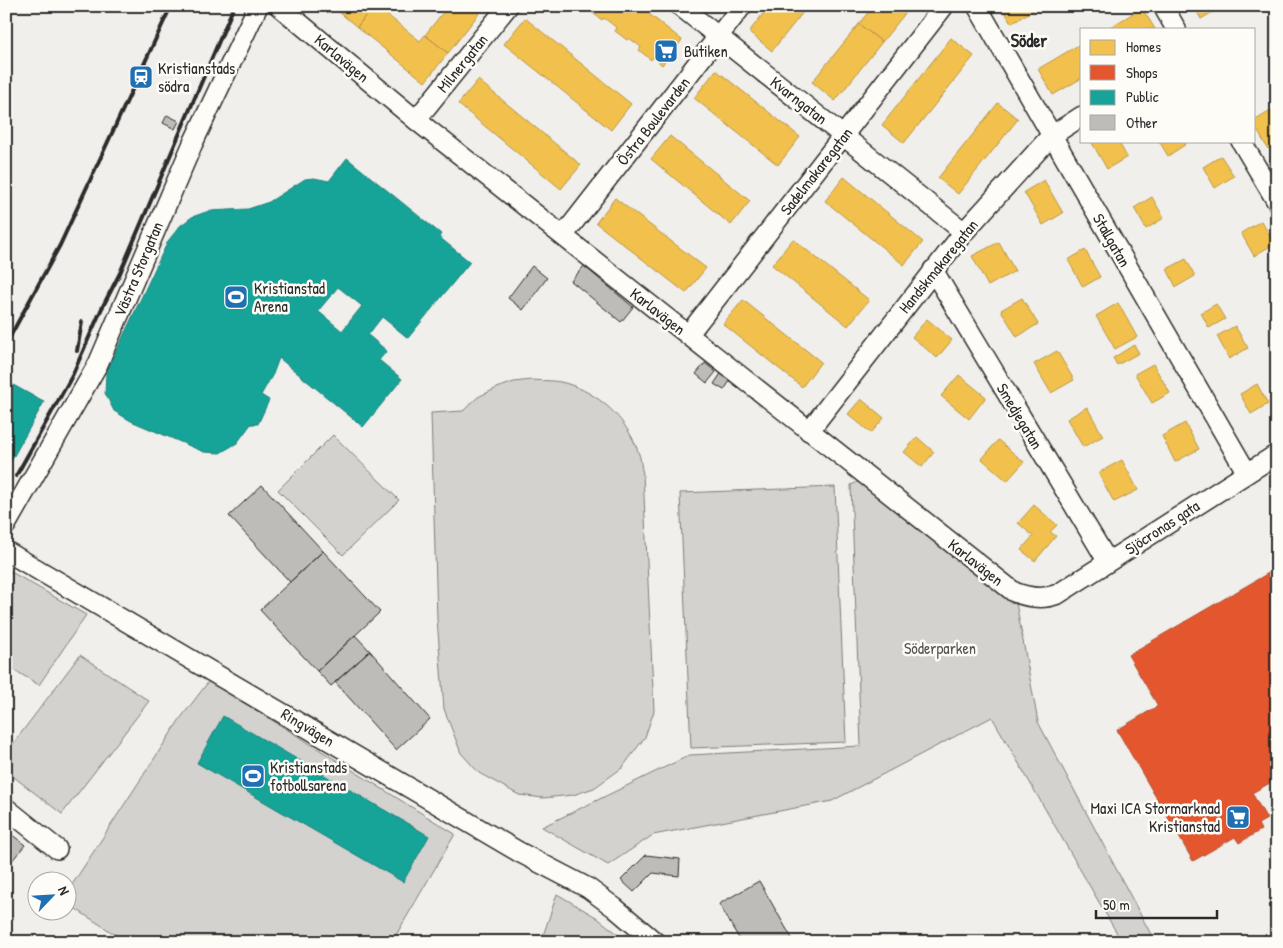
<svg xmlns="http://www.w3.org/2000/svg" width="1283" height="948" viewBox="0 0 1283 948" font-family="'Patrick Hand',sans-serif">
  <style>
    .green { fill: #d3d2cf; stroke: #7f7e7d }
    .homes { fill: #f2c14e; stroke: #b69444 }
    .shops { fill: #e4572e; stroke: #ac4a2d }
    .public { fill: #17a398; stroke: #1d7f77; fill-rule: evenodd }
    .building { fill: #bdbcb8; stroke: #2b2b2b }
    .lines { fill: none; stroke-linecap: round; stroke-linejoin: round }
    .minor-casing { stroke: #2b2b2b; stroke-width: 22 }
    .minor { stroke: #fdfcf7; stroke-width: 19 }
    .rail { stroke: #2b2b2b; stroke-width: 4 }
    .labels { text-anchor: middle; stroke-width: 5; stroke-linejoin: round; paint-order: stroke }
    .poi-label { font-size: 16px; fill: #2b2b2b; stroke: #fdfcf7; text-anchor: start }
    .street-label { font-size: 16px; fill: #2b2b2b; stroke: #fdfcf7 }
    .park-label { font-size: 16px; fill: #555554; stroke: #fdfcf7 }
    .neighbourhood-label { font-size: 18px; font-weight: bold; fill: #2b2b2b; stroke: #fdfcf7 }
  </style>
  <rect width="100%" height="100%" fill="#f0efeb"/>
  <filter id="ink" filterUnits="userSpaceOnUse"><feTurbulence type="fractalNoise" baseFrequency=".02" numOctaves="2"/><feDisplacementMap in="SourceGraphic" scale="10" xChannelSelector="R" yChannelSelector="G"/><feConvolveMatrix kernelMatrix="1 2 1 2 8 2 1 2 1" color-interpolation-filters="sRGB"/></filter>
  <g filter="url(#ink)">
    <path class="green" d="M531,380c11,1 23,0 34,3 34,10 61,35 73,68 3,7 3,16 5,23l11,237 -9,26 -23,31 -28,20 -21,7 -30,3 -24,-3 -40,-22 -18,-20 -17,-44 -7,-90 -6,-206 32,-2 15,-14 19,-9 17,-6z
      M333,435l66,65 -56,55 -65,-65z
      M869,477l145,115 24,130 117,220h-33l-130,-225 -160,84 -179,34 -45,30 -66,-38 148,-72 171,-9 -10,-261z
      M835,487l11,255 -155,6 -11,-255z
      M6,569l80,46 -47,70 -33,-20z
      M80,655l69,46 -87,113 -56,-43v-18z
      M209,681l246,153 -63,108h-265l-59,-38v-13l112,-172z
      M557,894l39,23 32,25h-87z"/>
    <path class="homes" d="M332,6h41l-16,21z
      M373,6h3l44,35 5,-6 23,18 -23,29 -68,-55z
      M448,6h37l-37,47 -23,-18z
      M590,6h49l43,34 -20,25 -9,-8 -2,3 -12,-10 2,-3 -12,-9 -2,2 -12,-9 2,-3 -13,-10 -2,2 -12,-9 2,-3z
      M808,6l-36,45 -23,-19 20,-26z
      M873,6h38l-29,36 -23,-18z
      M1002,6h39l-30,17z
      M1194,6h29l-22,13z
      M1142,8l13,21h-48z
      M525,18l106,86 -20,26 -107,-86z
      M859,24l23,18 -47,59 -23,-19z
      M951,38l23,18 -70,87 -22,-18z
      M1082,43v35l-29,17 -15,-26z
      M716,70l84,67 -22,28 -84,-67z
      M478,80l103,85 -20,24 -103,-85z
      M998,103l20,16 -60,75 -20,-16z
      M1272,110l5,9v25l-9,5 -14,-24v-4z
      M670,136l80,65 -19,24 -80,-66z
      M1091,141h27l9,16 -20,12z
      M1159,141h25l2,3 -18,12z
      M1221,156l13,20 -19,12 -12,-21z
      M844,177l79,65 -19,23 -79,-64z
      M1044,180l19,33 -20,12 -19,-33z
      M1152,197l12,21 -18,11 -12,-21z
      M615,198l91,70 -20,25 -90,-70z
      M1261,221l14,22 -21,13 -13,-23z
      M793,239l76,61 -21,26 -76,-61z
      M999,242l16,29 -27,15 -16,-30z
      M1085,250l15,27 -17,10 -15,-27z
      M1186,259l9,17 -19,11 -9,-18z
      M1022,298l16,26 -21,13 -16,-27z
      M743,300l78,62 -19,25 -79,-63z
      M1118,303l19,34 -22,12 -19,-33z
      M1216,304l9,15 -16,9 -8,-15z
      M927,319l25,21 -15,18 -25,-21z
      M1235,326l13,22 -19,11 -12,-23z
      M1134,345l5,8 -22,12 -4,-7z
      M1057,351l17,29 -23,13 -17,-29z
      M1153,364l17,29 -18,10 -17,-29z
      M959,375l27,22 -17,22 -28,-23z
      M1257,384l11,20 -17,10 -11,-20z
      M861,399l23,19 -13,15 -23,-19z
      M1087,407l16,29 -20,11 -16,-28z
      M1185,423l14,26 -24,13 -13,-26z
      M917,437l17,15 -12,15 -18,-15z
      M998,440l26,22 -17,19 -25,-22z
      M1122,460l16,30 -24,12 -16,-29z
      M1034,505l23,20 -7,7 6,4 -21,25 -14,-11 12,-14 -15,-13z"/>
    <path class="shops" d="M1277,568v211l-25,14 15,26 -9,5 3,6 -22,13 -4,-6 -42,24 -76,-131 41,-24 -30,-51z"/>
    <path class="public" d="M347,158l94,76 -2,3 31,25 -62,76 -26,-21 -14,18 19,16 -8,9 23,19 -39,48 -84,-69 -6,16 -12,21 8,5 -11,24h-7l-14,19 -17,10 -16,-1 -73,-31 -17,-10 -9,-18 1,-20 62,-132 12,-15 12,-9 17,-6 39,-2 21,-7 36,-23 9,-1 15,3zM338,287l24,19 -20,25 -24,-20z
      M6,381l38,21 -38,68z
      M223,716l206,120 -26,46 -206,-119z"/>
    <path class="building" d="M167,115l12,6 -4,8 -12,-6z
      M532,266l15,12 -24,32 -15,-12z
      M584,266l49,41 -12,15 -50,-41z
      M705,363l11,9 -9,11 -11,-9z
      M722,372l10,6 -8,12 -10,-6z
      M262,485l61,66 -33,31 -61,-66z
      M323,551l57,61 -63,59 -57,-61z
      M355,635l15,16 -39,35 -14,-15z
      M370,651l60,68 -34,31 -61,-68z
      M6,830l19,15 -19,23z
      M646,855l34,4 -1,17 -26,-3 -19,19 -13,-12z
      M759,881l35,61h-53l-22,-38z"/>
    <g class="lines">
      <g class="minor-casing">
        <path id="minor" d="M279,6l137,114 598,472c15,6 29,8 44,2l219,-140
          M680,6l284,226
          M977,6l270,467
          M1163,6l13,23
          M416,120l92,-114
          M1241,141l36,61
          M563,236l179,-230
          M933,270l175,292
          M688,335l256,-329
          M809,431l155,-199 87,-96 31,-20
          M6,525l92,-161 95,-221 65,-137
          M6,551l513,301 69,36 27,20 40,34
          M6,808l51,41"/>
      </g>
      <use href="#minor" class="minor"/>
      <path class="rail" d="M6,344l54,-99 111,-239
        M77,351l5,-29
        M16,476l56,-100 30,-68 18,-35 114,-267"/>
    </g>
  </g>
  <defs>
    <g id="supermarket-square" transform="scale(1.25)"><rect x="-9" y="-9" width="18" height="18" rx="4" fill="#1f6fb2" stroke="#fdfcf7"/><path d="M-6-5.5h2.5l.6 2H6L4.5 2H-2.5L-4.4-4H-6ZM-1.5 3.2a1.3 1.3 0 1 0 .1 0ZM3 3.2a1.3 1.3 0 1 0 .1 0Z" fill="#fff"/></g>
    <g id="station-square" transform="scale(1.25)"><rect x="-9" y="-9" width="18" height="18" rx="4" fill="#1f6fb2" stroke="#fdfcf7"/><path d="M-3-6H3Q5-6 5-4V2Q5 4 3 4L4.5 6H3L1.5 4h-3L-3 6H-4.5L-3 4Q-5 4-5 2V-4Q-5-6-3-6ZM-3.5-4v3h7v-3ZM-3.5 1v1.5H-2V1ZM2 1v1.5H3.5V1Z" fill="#fff"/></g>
    <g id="stadium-square" transform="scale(1.25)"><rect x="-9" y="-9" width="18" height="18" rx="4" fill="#1f6fb2" stroke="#fdfcf7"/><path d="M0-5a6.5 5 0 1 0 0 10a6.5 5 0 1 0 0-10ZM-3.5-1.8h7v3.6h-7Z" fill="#fff"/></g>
  </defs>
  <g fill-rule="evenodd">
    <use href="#supermarket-square" x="666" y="51"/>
    <use href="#station-square" x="141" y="77"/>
    <use href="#stadium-square" x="236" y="297"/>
    <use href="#stadium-square" x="253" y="776"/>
    <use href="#supermarket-square" x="1238" y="817"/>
  </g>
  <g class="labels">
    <g class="poi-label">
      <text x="684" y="57">Butiken</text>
      <text x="158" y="74">Kristianstads<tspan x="158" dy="18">södra</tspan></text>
      <text x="254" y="294">Kristianstad<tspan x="254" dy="18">Arena</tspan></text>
      <text x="270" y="773">Kristianstads<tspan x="270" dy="18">fotbollsarena</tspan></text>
      <text x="1220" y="814" text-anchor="end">Maxi ICA Stormarknad<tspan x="1220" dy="18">Kristianstad</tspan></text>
    </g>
    <g class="street-label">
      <text transform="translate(342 58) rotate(40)" y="6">Karlavägen</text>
      <text transform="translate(462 63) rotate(-51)" y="6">Milnergatan</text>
      <text transform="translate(799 100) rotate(38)" y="6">Kvarngatan</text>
      <text transform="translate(653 121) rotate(-52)" y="6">Östra Boulevarden</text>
      <text transform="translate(816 171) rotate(-52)" y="6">Sadelmakaregatan</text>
      <text transform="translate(1112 240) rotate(60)" y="6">Stallgatan</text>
      <text transform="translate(938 266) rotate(-51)" y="6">Handskmakaregatan</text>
      <text transform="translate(138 269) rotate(-67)" y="6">Västra Storgatan</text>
      <text transform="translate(658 311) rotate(38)" y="6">Karlavägen</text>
      <text transform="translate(1020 416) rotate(59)" y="6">Smedjegatan</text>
      <text transform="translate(1162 527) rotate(-33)" y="6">Sjöcronas gata</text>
      <text transform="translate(976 562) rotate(38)" y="6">Karlavägen</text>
      <text transform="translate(308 727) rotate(31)" y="6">Ringvägen</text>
    </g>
    <g class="park-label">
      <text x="940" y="654">Söderparken</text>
    </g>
    <g class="neighbourhood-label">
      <text x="1029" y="47">Söder</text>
    </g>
  </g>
  <rect width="1283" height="948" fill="none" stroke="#fdfcf7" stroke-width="25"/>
  <rect x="12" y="12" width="1258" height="923" fill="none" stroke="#2b2b2b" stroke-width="2" filter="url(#ink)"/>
  <rect x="1080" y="28" width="175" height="115" fill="#fdfcf7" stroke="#a9a8a5"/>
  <rect x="1090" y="40" width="25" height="15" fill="#f2c14e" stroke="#a9a8a5"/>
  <text x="1126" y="52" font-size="15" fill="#2b2b2b">Homes</text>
  <rect x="1090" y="65" width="25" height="15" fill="#e4572e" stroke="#a9a8a5"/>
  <text x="1126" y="78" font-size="15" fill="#2b2b2b">Shops</text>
  <rect x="1090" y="90" width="25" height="15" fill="#17a398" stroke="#a9a8a5"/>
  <text x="1126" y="102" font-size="15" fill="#2b2b2b">Public</text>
  <rect x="1090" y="115" width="25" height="15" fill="#bdbcb8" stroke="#a9a8a5"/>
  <text x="1126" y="128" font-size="15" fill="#2b2b2b">Other</text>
  <g transform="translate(52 896) rotate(65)"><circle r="24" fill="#fdfcf7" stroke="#a9a8a5"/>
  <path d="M0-4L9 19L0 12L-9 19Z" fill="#1f6fb2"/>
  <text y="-8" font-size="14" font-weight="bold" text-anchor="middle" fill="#2b2b2b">N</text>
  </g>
  <path d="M1096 910v8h121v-8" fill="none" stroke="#2b2b2b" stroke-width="2.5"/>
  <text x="1103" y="910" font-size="15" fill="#2b2b2b" stroke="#fdfcf7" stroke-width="4" paint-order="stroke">50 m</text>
</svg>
